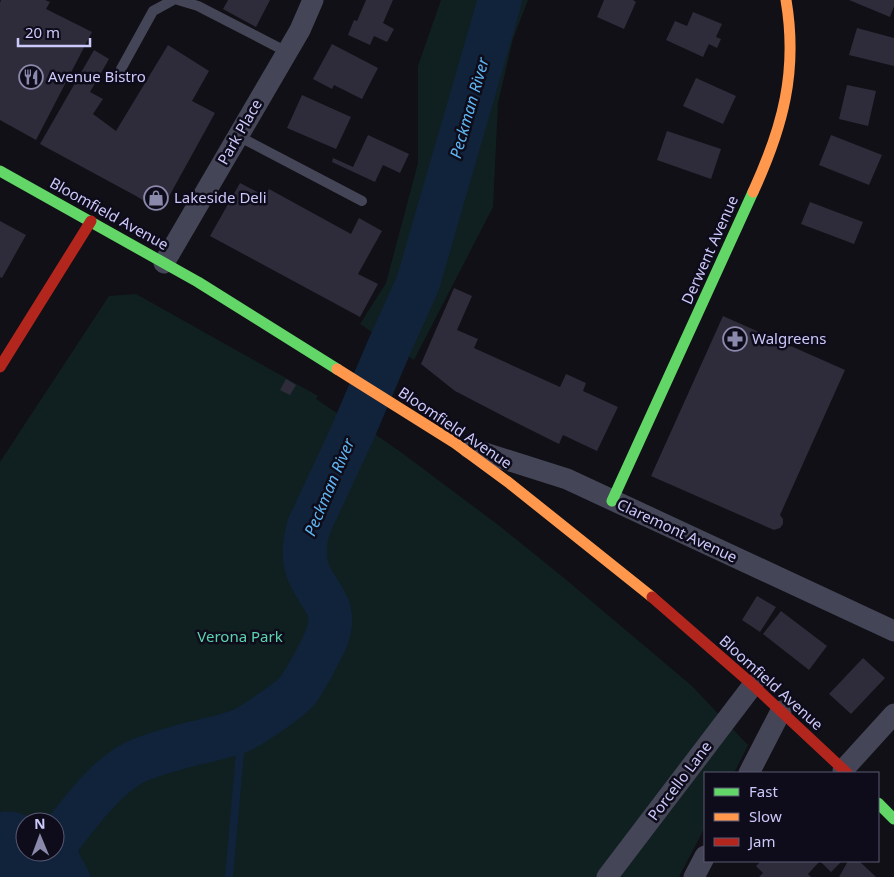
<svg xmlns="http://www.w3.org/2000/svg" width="894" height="877" viewBox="0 0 894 877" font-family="'Noto Sans',sans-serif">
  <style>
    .green { fill: #102020 }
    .water { fill: #10233a; fill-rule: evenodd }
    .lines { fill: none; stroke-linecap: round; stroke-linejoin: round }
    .stream { stroke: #10233a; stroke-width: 8 }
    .river { stroke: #10233a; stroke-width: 44 }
    .building { fill: #2e2c3a }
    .lane { stroke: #444557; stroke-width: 10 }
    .street { stroke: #444557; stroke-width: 21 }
    .fast { stroke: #63d668; stroke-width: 11 }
    .slow { stroke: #ff974d; stroke-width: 11 }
    .jam { stroke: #b3261e; stroke-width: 11 }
    .labels { text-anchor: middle; stroke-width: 5; stroke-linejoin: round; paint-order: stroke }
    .poi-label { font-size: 15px; fill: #ccc9fb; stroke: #0e0c1a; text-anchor: start }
    .street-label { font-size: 15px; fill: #ccc9fb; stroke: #0e0c1a }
    .park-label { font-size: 15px; fill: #5cd3af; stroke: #0e0c1a }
    .water-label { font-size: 16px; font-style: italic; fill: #5fb6f2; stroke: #0e0c1a }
  </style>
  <rect width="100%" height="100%" fill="#101016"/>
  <path class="green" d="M441,0h87l-15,39 -15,64 -5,104 -79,153 -54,-36 26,-41 32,-120v-97z
    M136,294l182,102 -2,3 54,36 2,-3 30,21 95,71 67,54 128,108 56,59 -14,28h-29v54l-26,50h-588l-11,-19 -2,-15 -20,-27c-3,1 -7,4 -11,5 -15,2 -29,-13 -47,-9v-350l109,-166z"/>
  <path class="water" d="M4,811l12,1 23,8 8,1 11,-5 22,15 3,3c-11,20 2,25 8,43h-91v-65zM25,822h30v30h-30z"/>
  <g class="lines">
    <path class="stream" d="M229,877l13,-147"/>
    <path class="river" d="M55,844c20,-24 40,-54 66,-73 16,-13 40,-18 59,-24 18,-5 46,-10 62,-17 11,-5 49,-31 56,-40 7,-9 25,-43 29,-53 10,-29 -5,-37 -16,-59 -9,-16 -7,-35 -2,-52l43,-92 38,-89 28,-62 82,-283"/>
  </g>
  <path class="building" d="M1,0h44l5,2 -4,7 46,23 -56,108 -36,-20v-117z
    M228,0h42l-14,27 -33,-18z
    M366,0h27l-10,23 11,6 -7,13 -13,-6 -4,9 -22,-10 6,-15 3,1z
    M604,0h29l3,2 -12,27 -27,-12z
    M849,0h45v6l-4,11z
    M693,12l29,12 -6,13 5,2 -4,9 -8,-4 -6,13 -37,-17 9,-19 12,5z
    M857,28l37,10v28l-45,-11z
    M332,44l46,24 -16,31 -28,-14 -2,4 -19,-10z
    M168,45l41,26 -17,30 23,12 -54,98 -25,-15 -96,-52 54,-94 15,9 -19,33 13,7 -10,15 23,17z
    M696,78l40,18 -13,28 -40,-18z
    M847,85l29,6 -8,35 -29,-7z
    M302,95l49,22 -15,32 -49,-21z
    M667,131l54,18 -10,30 -54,-19z
    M368,135l41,19 -9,19 -17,-8 -8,17 -43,-20 1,-4 20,9z
    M831,135l51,20 -13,30 -50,-20z
    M240,183l25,13 4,-7 82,45 8,-16 23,13 -24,43 20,10 -18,33 -150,-81z
    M810,202l53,20 -9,22 -53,-20z
    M0,221l26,14 -24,43 -2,-1z
    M454,288l18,8 -15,34 21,9 -4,9 86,39 6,-13 20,9 -3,8 35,16 -21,44 -34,-16 -4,9 -54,-27 -50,-26 -34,-27z
    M723,316l122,54 -65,145 3,4v5l-3,4 -6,2 -123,-54z
    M286,379l10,6 -6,10 -10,-5z
    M757,596l19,11 -16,25 -18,-12z
    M781,611l46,35 -18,24 -46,-36z
    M863,658l22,20 -34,36 -22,-20z
    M761,861h81l-11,11 -11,-11 -12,13 3,3h-52l4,-4 -7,-7z
    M848,861h11l17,16h-37z"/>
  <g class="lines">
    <path class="lane" d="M178,0l20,6 89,46
      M121,69l32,-58 20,-11
      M238,136l124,65"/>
    <path class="street" d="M164,263l136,-233 13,-30
      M469,448l98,31 327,152
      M843,770l51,-56
      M749,773l32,-62
      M607,877l146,-192
      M694,877l11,-21"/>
    <path class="fast" d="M0,171l198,111 139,87
      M612,501l141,-309
      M878,803l16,16"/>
    <path class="slow" d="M753,192c30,-65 45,-121 33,-192
      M337,369l118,74 53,39 144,115"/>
    <path class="jam" d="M0,367l91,-146
      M652,597l101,88 94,88"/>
  </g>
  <defs>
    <g id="restaurant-ring" transform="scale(1.25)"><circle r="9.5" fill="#0e0c1a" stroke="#8a88ab" stroke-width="1.5"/><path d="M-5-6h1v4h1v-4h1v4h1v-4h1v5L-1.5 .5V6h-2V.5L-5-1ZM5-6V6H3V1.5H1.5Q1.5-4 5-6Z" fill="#8a88ab"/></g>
    <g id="shop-ring" transform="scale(1.25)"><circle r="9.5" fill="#0e0c1a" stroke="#8a88ab" stroke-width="1.5"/><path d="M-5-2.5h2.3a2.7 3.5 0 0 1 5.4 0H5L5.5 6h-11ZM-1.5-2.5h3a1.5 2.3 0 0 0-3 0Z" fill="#8a88ab"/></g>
    <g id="pharmacy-ring" transform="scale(1.25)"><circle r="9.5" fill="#0e0c1a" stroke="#8a88ab" stroke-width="1.5"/><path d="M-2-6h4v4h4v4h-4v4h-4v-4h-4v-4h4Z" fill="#8a88ab"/></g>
  </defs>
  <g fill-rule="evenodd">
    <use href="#restaurant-ring" x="31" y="77"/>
    <use href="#shop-ring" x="156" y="198"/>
    <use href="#pharmacy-ring" x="735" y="339"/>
  </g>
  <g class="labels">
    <g class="poi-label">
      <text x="48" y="82">Avenue Bistro</text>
      <text x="174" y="203">Lakeside Deli</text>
      <text x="752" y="344">Walgreens</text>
    </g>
    <g class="street-label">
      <text transform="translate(240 132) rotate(-60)" y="5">Park Place</text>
      <text transform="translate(109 214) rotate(29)" y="5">Bloomfield Avenue</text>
      <text transform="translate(710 250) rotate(-66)" y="5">Derwent Avenue</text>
      <text transform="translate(455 428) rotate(34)" y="5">Bloomfield Avenue</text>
      <text transform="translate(677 531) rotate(25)" y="5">Claremont Avenue</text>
      <text transform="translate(771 683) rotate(42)" y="5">Bloomfield Avenue</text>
      <text transform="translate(680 781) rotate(-53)" y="5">Porcello Lane</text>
    </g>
    <g class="park-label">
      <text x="240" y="642">Verona Park</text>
    </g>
    <g class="water-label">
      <text transform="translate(469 108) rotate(-74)" y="6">Peckman River</text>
      <text transform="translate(329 487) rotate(-67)" y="6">Peckman River</text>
    </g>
  </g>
  <rect x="704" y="772" width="175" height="90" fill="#0e0c1a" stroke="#5a5874"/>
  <rect x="714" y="788" width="25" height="8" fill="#63d668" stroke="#5a5874"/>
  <text x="749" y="797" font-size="15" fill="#ccc9fb">Fast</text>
  <rect x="714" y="813" width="25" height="8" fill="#ff974d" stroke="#5a5874"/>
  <text x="749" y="822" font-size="15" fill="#ccc9fb">Slow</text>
  <rect x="714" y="838" width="25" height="8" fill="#b3261e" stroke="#5a5874"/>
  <text x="749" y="847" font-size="15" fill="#ccc9fb">Jam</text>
  <g transform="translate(40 837) rotate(359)"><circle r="24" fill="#0e0c1a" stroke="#5a5874"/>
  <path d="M0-4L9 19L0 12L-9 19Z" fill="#8a88ab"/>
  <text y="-8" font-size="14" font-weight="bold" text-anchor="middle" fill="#ccc9fb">N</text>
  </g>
  <path d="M18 38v8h72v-8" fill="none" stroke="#ccc9fb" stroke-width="2.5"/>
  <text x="25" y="38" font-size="15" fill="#ccc9fb" stroke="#0e0c1a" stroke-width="4" paint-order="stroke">20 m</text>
</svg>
